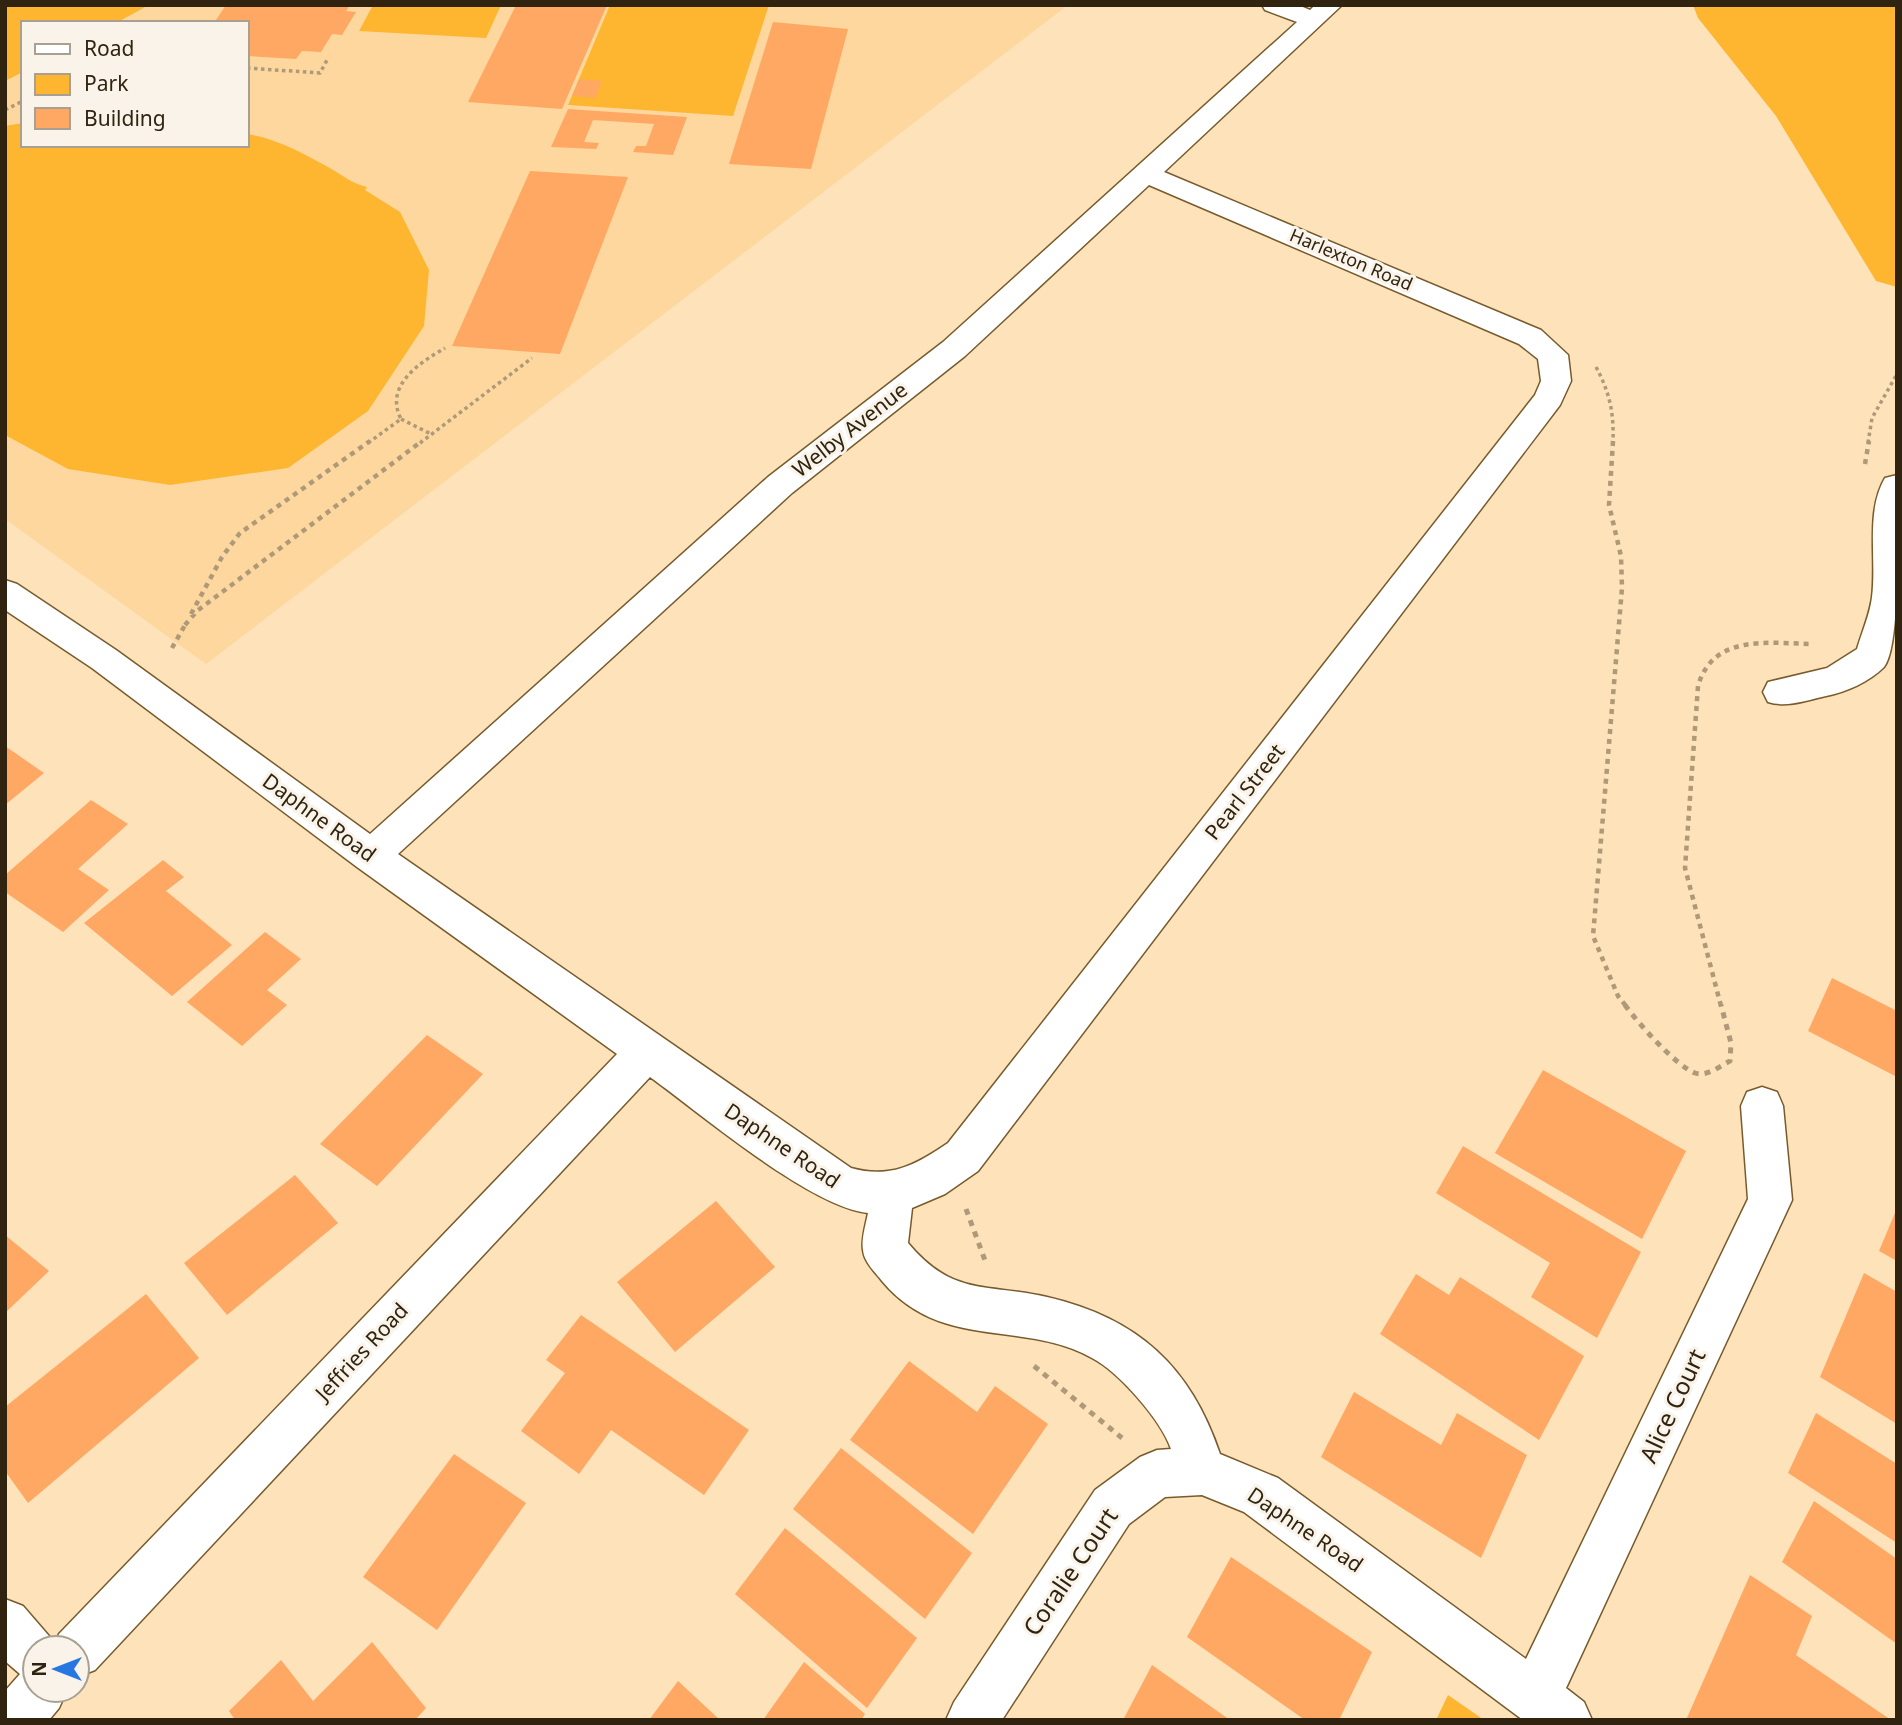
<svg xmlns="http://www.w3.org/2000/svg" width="1902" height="1725" viewBox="0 0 1902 1725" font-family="'Noto Sans',sans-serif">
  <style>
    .built { fill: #fdd79d }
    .green { fill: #feb630 }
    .building { fill: #ffa864 }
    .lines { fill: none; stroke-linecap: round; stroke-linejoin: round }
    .minor-casing { stroke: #785b2c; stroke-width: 3 }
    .path-far2 { stroke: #ae9978; stroke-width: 3.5; stroke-dasharray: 3.5 3.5; stroke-linecap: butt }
    .path-far1 { stroke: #ae9978; stroke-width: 4.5; stroke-dasharray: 5 5; stroke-linecap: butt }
    .path { stroke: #ae9978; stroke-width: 5; stroke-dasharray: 6 6; stroke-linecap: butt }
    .minor { fill: #fff; fill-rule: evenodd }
    .labels { text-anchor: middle; stroke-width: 6; stroke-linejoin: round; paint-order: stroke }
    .far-street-label { font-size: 18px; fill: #302410; stroke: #f9f3e9 }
    .street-label { font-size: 21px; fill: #302410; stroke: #f9f3e9 }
    .near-street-label { font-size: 24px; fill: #302410; stroke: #f9f3e9 }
  </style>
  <rect width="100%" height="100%" fill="#fde2ba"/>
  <path class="built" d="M149,5h919l-862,659 -201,-145v-438l18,-9v73h224v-122h-131z"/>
  <path class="green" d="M5,5h144l-33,18h-93v49l-18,9z
    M373,5h128l-15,33 -127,-7z
    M610,5h159l-36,111 -165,-11z
    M1693,5h204v282l-21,-6 -100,-165 -78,-98z
    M23,123v22h224v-11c28,4 56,19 81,33 13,7 24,17 39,20l-2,3 35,22 29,58 -5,56 -56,85 -80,57 -118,17 -102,-16 -63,-34v-309z
    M1448,1695l36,25h-48z"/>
  <path class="building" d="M226,5h124l-4,6 10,1 -14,23 -10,-1 -11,18 -19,-1 -6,8 -49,-3v-33h-33z
    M516,5h91l-45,104 -94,-7z
    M773,22l75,7 -37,140 -82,-5z
    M579,79l23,2 -7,17 -23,-2z
    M568,109l119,8 -14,38 -40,-3 3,-6h10l8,-22 -61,-4 -9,22 15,1 -3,6 -45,-2z
    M530,171l98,6 -68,177 -108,-8z
    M5,746l39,27 -39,32z
    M91,800l37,24 -50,45 31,21 -46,42 -58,-40v-17z
    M163,860l21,17 -18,14 66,54 -60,51 -88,-73z
    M265,932l36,27 -34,31 20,15 -45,41 -55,-44z
    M1832,978l65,33v66l-89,-46z
    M427,1035l56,39 -106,112 -57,-42z
    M1543,1070l143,81 -44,88 -147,-86z
    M1463,1146l178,106 -44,86 -66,-41 19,-34 -114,-70z
    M295,1175l43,48 -111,92 -43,-52z
    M716,1201l59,66 -100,85 -58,-70z
    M1897,1208v53l-18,-10z
    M5,1235l44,36 -44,42z
    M1864,1273l33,19v132l-77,-47z
    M1416,1274l33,21 11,-18 124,79 -45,84 -159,-106z
    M146,1294l53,64 -171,145 -23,-32v-64z
    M581,1315l168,115 -45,65 -93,-65 -32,44 -58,-43 44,-58 -19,-13z
    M909,1361l68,51 18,-26 53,38 -75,110 -123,-94z
    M1354,1392l87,53 16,-32 70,42 -46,103 -160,-101z
    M1816,1413l81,51v79l-109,-70z
    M841,1448l131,105 -47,66 -132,-110z
    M454,1454l72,49 -89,127 -74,-53z
    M1814,1501l83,58v85l-115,-82z
    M785,1528l132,110 -50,70 -132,-114z
    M1231,1557l141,95 -33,68h-34l-118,-83z
    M1750,1575l62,41 -16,39 95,65h-205z
    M372,1642l54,66 -11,12h-180l-6,-9 52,-51 32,41z
    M804,1662l61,52 -4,6h-98z
    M1152,1665l78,55h-107z
    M678,1681l42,39h-71z"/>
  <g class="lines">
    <g class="minor-casing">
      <path id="minor" d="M1262,5h36l12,5 5,-5h27l-178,167 377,158 27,25 3,26 -11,24 -582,766 -33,23 -33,14 -4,35c45,54 78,40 139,54 91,21 144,70 173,157l58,24 248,181 222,-460 -7,-93 6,-14 15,-5 15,5 6,14 9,94 -226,488 18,14 8,18h-69l-279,-208 -42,-17 -37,2 -36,27 -127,196h-56l8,-18 141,-212 45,-33 17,-7 14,-1c-10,-29 -52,-77 -79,-91 -69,-39 -151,-6 -210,-77 -7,-9 -18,-19 -19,-31 -2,-11 3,-26 5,-37 -58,-6 -168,-100 -218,-136l-555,593 -18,7v-29h-42v42h32l-8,18 -10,12h-44v-29l15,-17 -15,-13v-62l18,7 32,37 4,-9 558,-580 -260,-187 -265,-199 -87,-58v-30l12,4 99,66 254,184 398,-357 175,-135 354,-320 -32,-12zM1149,185l370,159 19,15 3,22 -6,14 -587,748c-32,22 -58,36 -97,25l-453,-314 394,-361 173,-137z
        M1897,475c0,35 5,170 -13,192 -15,15 -38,25 -58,29 -19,4 -39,12 -58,6l-5,-10 5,-10 59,-14 30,-19c5,-17 13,-35 15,-52 5,-38 -7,-85 13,-119z"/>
    </g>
    <path class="path-far2" d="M247,68l73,5 7,-13
      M5,110l18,-9
      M1596,367c14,26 18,46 17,76
      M401,419l30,15
      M368,443l33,-24c-17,-33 18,-56 44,-71
      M420,443l112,-85
      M1868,443l4,-25 25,-44"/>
    <path class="path-far1" d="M1613,441l-4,64 12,51 1,32 -29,348 25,60 8,10
      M1865,464l4,-23
      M191,614l31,-57 18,-24 130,-92
      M185,625l12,-14 225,-170
      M172,648l13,-23
      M1721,1006l-36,-138 13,-182c15,-52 69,-43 113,-42"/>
    <path class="path" d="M1625,1005c12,17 51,61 70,68 12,4 25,-7 35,-12l1,-18 -10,-38
      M966,1209l20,54
      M1034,1366l88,72"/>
    <use href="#minor" class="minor"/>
  </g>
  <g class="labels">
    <g class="far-street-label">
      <text transform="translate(1351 260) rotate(23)" y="6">Harlexton Road</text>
    </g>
    <g class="street-label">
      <text transform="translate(850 430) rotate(-38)" y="7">Welby Avenue</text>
      <text transform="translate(1245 792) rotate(-52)" y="7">Pearl Street</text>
      <text transform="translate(319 818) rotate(36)" y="7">Daphne Road</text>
      <text transform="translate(782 1146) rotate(34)" y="7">Daphne Road</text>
      <text transform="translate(362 1352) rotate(-47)" y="7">Jeffries Road</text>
      <text transform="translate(1305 1530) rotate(34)" y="7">Daphne Road</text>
    </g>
    <g class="near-street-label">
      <text transform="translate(1673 1406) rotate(-65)" y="8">Alice Court</text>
      <text transform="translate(1071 1572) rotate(-56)" y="8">Coralie Court</text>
    </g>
  </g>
  <rect width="1902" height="1725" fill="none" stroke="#302410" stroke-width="14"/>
  <rect x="21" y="21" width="228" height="126" fill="#f9f3e9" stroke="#a9a092" stroke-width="2"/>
  <rect x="35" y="44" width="35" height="10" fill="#ffffff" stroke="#a9a092" stroke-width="2"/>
  <text x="84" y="56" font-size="21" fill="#302410">Road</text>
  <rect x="35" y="74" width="35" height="21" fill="#feb630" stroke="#a9a092" stroke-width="2"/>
  <text x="84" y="91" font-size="21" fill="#302410">Park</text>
  <rect x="35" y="108" width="35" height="21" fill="#ffa864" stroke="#a9a092" stroke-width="2"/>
  <text x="84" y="126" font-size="21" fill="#302410">Building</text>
  <g transform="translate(56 1669) rotate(270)"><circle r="33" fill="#f9f3e9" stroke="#a9a092" stroke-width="2"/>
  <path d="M0-5L12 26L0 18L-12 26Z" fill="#2777e2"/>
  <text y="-10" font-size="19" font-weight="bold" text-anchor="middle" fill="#302410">N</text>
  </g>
</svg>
